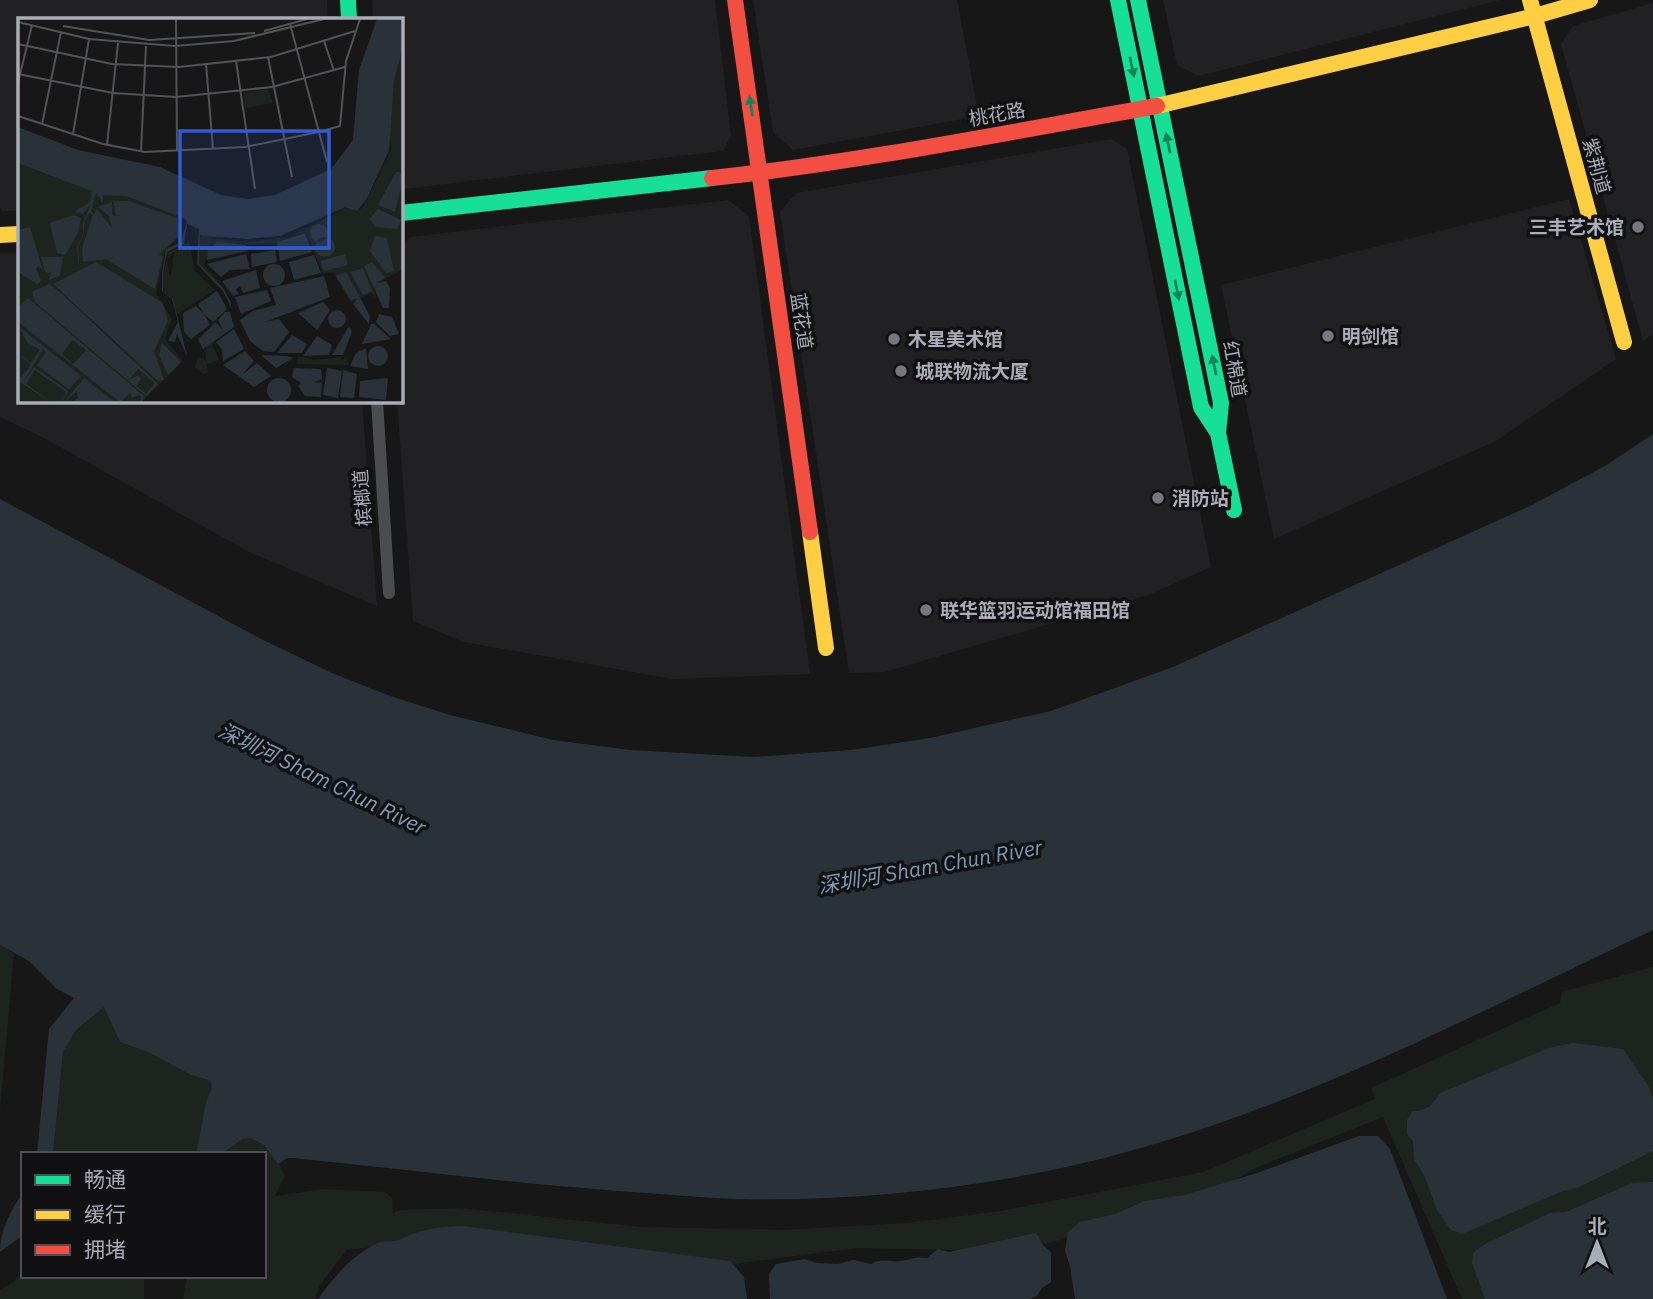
<svg xmlns="http://www.w3.org/2000/svg" width="1653" height="1299" viewBox="0 0 1653 1299" font-family="'IBM Plex Sans','Noto Sans SC',sans-serif">
  <style>
    .built { fill: #212123 }
    .green { fill: #1d241e }
    .water { fill: #2a3239 }
    .lines { fill: none; stroke-linecap: round; stroke-linejoin: round }
    .street { stroke: #4b4c50; stroke-width: 12 }
    .fast { stroke: #16e098; stroke-width: 16 }
    .slow { stroke: #ffcf43; stroke-width: 16 }
    .jam { stroke: #f24e42; stroke-width: 16 }
    .oneway { fill: #14835c }
    .poi-dot { fill: #757880; stroke: #111113; stroke-width: 2.5 }
    .labels { text-anchor: middle; stroke-width: 7; stroke-linejoin: round; paint-order: stroke }
    .street-label { font-size: 19px; fill: #a8adb8; stroke: #111113 }
    .poi-label { font-size: 19px; font-weight: bold; fill: #a8adb8; stroke: #111113; text-anchor: start }
    .water-label { font-size: 21px; font-style: italic; fill: #7f9bb3; stroke: #111113 }
    .inset-road { fill: none; stroke: #515357; stroke-width: 2 }
    .view { fill: #325cd3; fill-opacity: 0.15; stroke: #325cd3; stroke-width: 3.5 }
    .inset-edge { fill: none; stroke: #a8adb8; stroke-width: 3.5 }
  </style>
  <rect width="100%" height="100%" fill="#171717"/>
  <path class="built" d="M0,0h327l1,19h-309v191l-16,1 -3,-3z
    M372,0h343l16,136 -8,15 -319,38 -3,-3v-167h-28z
    M753,0h204l22,116 -186,34 -20,-18z
    M1163,0h337l-302,76 -21,-11z
    M1653,3v331l-10,7 -82,-297 12,-18z
    M1111,139l16,10 84,418 -63,28 -263,77 -36,1 -69,-461 16,-19z
    M1569,199l47,160 -120,82 -222,98 -53,-254z
    M728,200l21,16 61,458 -137,5 -209,-37 -51,-21 -16,-220h4v-156l9,-8z
    M0,253h19v148h343l15,205 -128,-54 -207,-115 -42,-20z"/>
  <path class="green" d="M1653,930c-179,84 -356,179 -549,228 -118,30 -244,43 -365,41 -31,-1 -62,-4 -92,-6 -118,-8 -236,-23 -353,-35h-7l-8,5 6,13 -10,20 49,-7 61,3 7,6 1,15 7,-3 59,-2 183,19 141,3 124,-7 94,-12 202,-39 172,-73 -4,-11 189,-85 2,-11 91,-25v332h-191l-79,-182 -128,51 -49,31 -121,32 -32,11 -45,9 -151,-3 -146,19 -294,-25 -71,8 -26,35 -5,14h-132l4,-23h77v-122h-43l22,-15z
    M0,945l14,9 -14,156z
    M104,1007l16,35 28,10 43,23 20,6 1,7 -6,14 -10,52h-143l10,-102 13,-22z
    M23,1268v8h121v23h-144v-9l14,-8z"/>
  <path class="water" d="M1653,434v496c-179,84 -356,179 -549,228 -118,30 -244,43 -365,41 -31,-1 -62,-4 -92,-6 -118,-8 -236,-23 -353,-35h-7l-9,6 -14,-19 -13,-7 -8,1 -22,15h-25l10,-52 6,-14 -1,-7 -20,-6 -43,-23 -28,-10 -16,-35 -28,23 -13,22 -10,102h-16l12,-125 25,-31 -17,-9 -28,-28 -29,-16v-446l261,140 71,34 58,23 60,19 103,25 77,10 124,7 97,-7 79,-12 121,-27 122,-44 359,-162 73,-39z
    M1573,1043l50,6 26,38 4,14v50l-76,37 -14,3 -101,43 -11,-4 -14,-20 -13,-35 -10,-16 -1,-18 -6,-7v-14l6,-9c14,0 20,-6 27,-18l109,-45z
    M1359,1136h19l12,13 57,150h-372l-5,-33 -5,-15 3,-19 12,-10 35,-8 30,-13 40,-6 72,-22z
    M1653,1182v117h-168l-13,-36 1,-10 12,-9 65,-31 16,-1 66,-29z
    M23,1194v45l-4,-1 -19,14c0,-19 10,-43 23,-58z
    M463,1226l267,35 14,16 3,22h-429c16,-22 35,-45 60,-56 6,-3 14,0 21,-3 23,-11 38,-13 64,-14z
    M1036,1233l7,12 8,7v30l-9,6 -5,8 -8,3h-259l-1,-25 7,-10 29,-5 12,4 21,1 15,-4 18,4c10,-6 17,-2 28,-3 12,-1 15,-5 28,-3l11,-9 11,3z"/>
  <g class="lines">
    <path class="street" d="M377,401l12,192"/>
    <path class="fast" d="M348,0l1,19
      M1118,0l83,407 17,26
      M1138,0l83,403 -3,30 16,77
      M401,213l311,-35"/>
    <path class="slow" d="M1530,0l94,342
      M1157,106l378,-90 55,-16
      M0,235l19,-1
      M810,532l16,116"/>
    <path class="jam" d="M735,0l75,532
      M712,178c149,-16 297,-46 445,-72"/>
  </g>
  <defs><path id="oneway-solid" d="M-6-.8H1V-3.2L6.5 0L1 3.2V.8H-6Z" transform="scale(1.75)"/></defs>
  <g class="oneway">
    <use href="#oneway-solid" transform="translate(1132 67) rotate(78)"/>
    <use href="#oneway-solid" transform="translate(751 106) rotate(-99)"/>
    <use href="#oneway-solid" transform="translate(1168 143) rotate(-102)"/>
    <use href="#oneway-solid" transform="translate(1177 290) rotate(79)"/>
    <use href="#oneway-solid" transform="translate(1214 365) rotate(-102)"/>
  </g>
  <g class="poi-dot">
    <circle cx="1638" cy="227" r="7"/>
    <circle cx="1328" cy="336" r="7"/>
    <circle cx="894" cy="339" r="7"/>
    <circle cx="901" cy="371" r="7"/>
    <circle cx="1158" cy="498" r="7"/>
    <circle cx="926" cy="610" r="7"/>
  </g>
  <g class="labels">
    <g class="street-label">
      <text transform="translate(997 114) rotate(-10)" y="7">桃花路</text>
      <text transform="translate(1597 166) rotate(75)" y="7">紫荆道</text>
      <text transform="translate(802 321) rotate(82)" y="7">蓝花道</text>
      <text transform="translate(1235 369) rotate(80)" y="7">红棉道</text>
      <text transform="translate(362 498) rotate(-94)" y="7">槟榔道</text>
    </g>
    <g class="poi-label">
      <text x="1624" y="234" text-anchor="end">三丰艺术馆</text>
      <text x="1342" y="343">明剑馆</text>
      <text x="908" y="346">木星美术馆</text>
      <text x="915" y="378">城联物流大厦</text>
      <text x="1172" y="505">消防站</text>
      <text x="940" y="617">联华篮羽运动馆福田馆</text>
    </g>
    <g class="water-label">
      <text transform="translate(322 779) rotate(26)" y="7">深圳河 Sham Chun River</text>
      <text transform="translate(930 867) rotate(-10)" y="7">深圳河 Sham Chun River</text>
    </g>
  </g>
  <g transform="translate(18 18)">
    <rect width="385" height="385" fill="#171717"/>
    <path d="M385,14v237l-30,17 3,13 -5,-6 -20,10 -18,-31 -10,2 -18,-42 -34,12h-60l-7,21 20,24 -10,-6 -15,-19 -2,-17 5,-13 145,-35 9,13 7,-5 28,-57v-7l-5,8 -1,-31zM328,190l-57,29 -38,5 -46,-4 75,-3zM250,71l5,14 -28,5 -1,-15zM0,137l163,62 -3,22 -13,12 -9,43 16,25 -7,20 18,22 -41,41h-124zM171,223l6,30 20,19 -38,24 -4,-15 -10,-8v-16l4,-15 2,13 2,3 3,-24 -6,6v-5zM198,323l-4,4 7,15 -12,4 1,9 -5,1 -8,-7 3,-11 8,5v-15zM280,338l16,4 28,-3 -2,3 7,-1 1,6 -51,-1z" fill="#1d241e" fill-rule="evenodd"/>
    <path d="M359,1h26v28l-9,33 -5,71 -23,49 -9,11 -12,-4 -65,29 -33,3 -47,-4 -1,29 25,25 7,14v4l-8,-16 -26,-27 2,-35 -12,-5 -3,20 -17,8 -4,23v16l10,8 14,57 -10,-22 -2,8 -7,-1 10,-19 -6,-23 -10,-8v-18l4,-24 15,-7 6,-21 -4,-3 -57,-22 -23,-1v8l-7,-10 -5,18 3,3 3,-5 15,19 -3,-12 -11,-9 14,-5v13l4,1 -3,-15h16l50,18 -1,18 -19,17 4,3 -8,32 -49,-30 -23,3 -1,-13 11,-35 -4,-1 -4,8 -2,15 -5,11 1,12v9l-2,-21 6,-12v-12l8,-19 -8,10 -9,-2 16,-10 2,-11 -74,-28v-36l60,23 82,17 61,28 27,4 27,-4 56,-26 22,-29 6,-70zM378,154l7,1v6l-8,33 -17,-7zM360,191l23,11 -4,9 -22,-2 -5,-8zM56,197l7,3 -3,15 -13,22 -8,-2 -7,-30zM292 215a9 9 0 1 1 18 0a9 9 0 1 1-18 0ZM12,209l13,44 -4,-5 -3,2 5,13 -4,3 -19,-12v-42zM287,215l7,19 -32,9 -3,-19zM357,218l12,2 7,33 -8,2 -16,-22zM297 229a10 10 0 1 1 20 0a10 10 0 1 1-20 0ZM199,224l29,3 2,6 -41,9 1,-11zM257,232l2,12 -25,5 -1,-13zM228,236l4,15 -20,1 -9,7 -14,-13zM327,236l3,11 -24,6 -4,-10zM296,237l7,18 -27,7 -5,-18zM23,239h22l-3,19 -11,4 2,-7 -6,-1zM78,244l67,41 5,18 -14,30 10,29 -6,1 -105,-97zM354,244l13,15 -9,6 10,-2 4,7 -1,20h-6l-19,-42zM245 257a11 11 0 1 1 22 0a11 11 0 1 1-22 0ZM345,251l9,22 -9,4 -13,-23zM238,252l4,18 -17,5 -3,-7 -4,3 3,5 -6,2 -11,-15zM328,254l24,44 -1,8 -16,-20 5,-6 -7,2 -15,-24zM306,258l6,21 -65,25 14,-3 10,13 -15,20 -11,-1 -13,-10 -10,-21 13,-9 23,-6 -6,-17zM31,266l12,9 97,91 -12,12 -111,-94 -3,-10zM120,351l17,14 -9,11 -9,-8 4,-7 -3,-4 -9,5zM249,272l4,11 -30,13 -6,-17zM199,273l10,18 -14,13 -9,-8 6,11 -19,14 -7,-7 -1,-19 13,-7 8,8 -6,-10zM10,280l117,99 -4,5 -1,-7 -8,3 -2,-5 -10,9 -102,-80v-15zM54,322l14,10 -13,14 -11,-10zM305,284l7,8 -13,20 -19,-17zM310 301a9 9 0 1 1 18 0a9 9 0 1 1-18 0ZM207,294h5l4,15 -31,22 -5,-10 18,-17 7,9 -5,-11zM361,296l13,3 7,17 -9,2 -14,-14zM353,306h3l17,15 -29,5zM0,308l63,50 -12,13 -32,-24 9,-13 -3,-3 -19,32 10,-14 34,24 -6,11 4,-10 -31,-22 -9,14 25,18 -33,-21 13,-16 -13,-12 13,10 9,-13 -12,-7zM331,308l3,6 -9,23h-11zM216,311l10,20 -21,12 -1,-11 -6,-8zM274,317l15,9 -5,9h-25zM299,318l15,9 -3,10 -26,1zM144,325l19,19 -13,13 -9,-20zM350 338a10 10 0 1 1 20 0a10 10 0 1 1-20 0ZM348,330l2,21 -18,-3 6,-13zM227,333l9,10 -12,14 15,-12 14,13 -17,11 -31,-22zM243,337l26,1 6,2 -17,10zM276,350l27,1 1,10 -8,3 8,1 -1,14 -16,-1 -7,-10 3,-3 -9,-6zM309,350l15,3 -4,27 -15,-3zM325,352l14,4 -3,24 -14,-1zM66,360l31,24h-43l6,-4 -1,-7 -13,11zM370,360l-2,22 -27,-3 1,-16zM249 372a12 12 0 1 1 24 0a12 12 0 1 1-24 0Z" fill="#2a3239" fill-rule="evenodd"/>
    <path class="inset-road" d="M158,1l1,131M0,4l71,17 86,7 59,-5 90,-22M272,6l37,138M45,8l86,14 106,-7M246,13l43,-12M306,23l10,30M0,26l94,20 67,3 92,-10 84,-26M250,39l24,120M218,43l19,128M188,46l7,85M0,56l95,19 63,4 96,-10 73,-20M0,65l14,-58M0,98l85,28 42,8 100,-5 74,-15 21,-6 6,-65 14,-42M24,106l19,-92M55,116l16,-95M89,127l11,-102M123,133l5,-105"/>
    <path class="view" d="M162,113h149v117h-149z"/>
    <rect width="385" height="385" class="inset-edge"/>
  </g>
  <rect x="21" y="1152" width="245" height="126" fill="#111113" stroke="#4d4f55" stroke-width="2"/>
  <rect x="35" y="1175" width="35" height="10" fill="#16e098" stroke="#4d4f55" stroke-width="2"/>
  <text x="84" y="1187" font-size="21" fill="#a8adb8">畅通</text>
  <rect x="35" y="1210" width="35" height="10" fill="#ffcf43" stroke="#4d4f55" stroke-width="2"/>
  <text x="84" y="1222" font-size="21" fill="#a8adb8">缓行</text>
  <rect x="35" y="1245" width="35" height="10" fill="#f24e42" stroke="#4d4f55" stroke-width="2"/>
  <text x="84" y="1257" font-size="21" fill="#a8adb8">拥堵</text>
  <g transform="translate(1597 1243)" stroke="#111113" stroke-width="5" paint-order="stroke">
  <path d="M0-5L12 26L0 18L-12 26Z" fill="#a8adb8"/>
  <text y="-10" font-size="19" font-weight="bold" text-anchor="middle" fill="#a8adb8">北</text>
  </g>
</svg>
